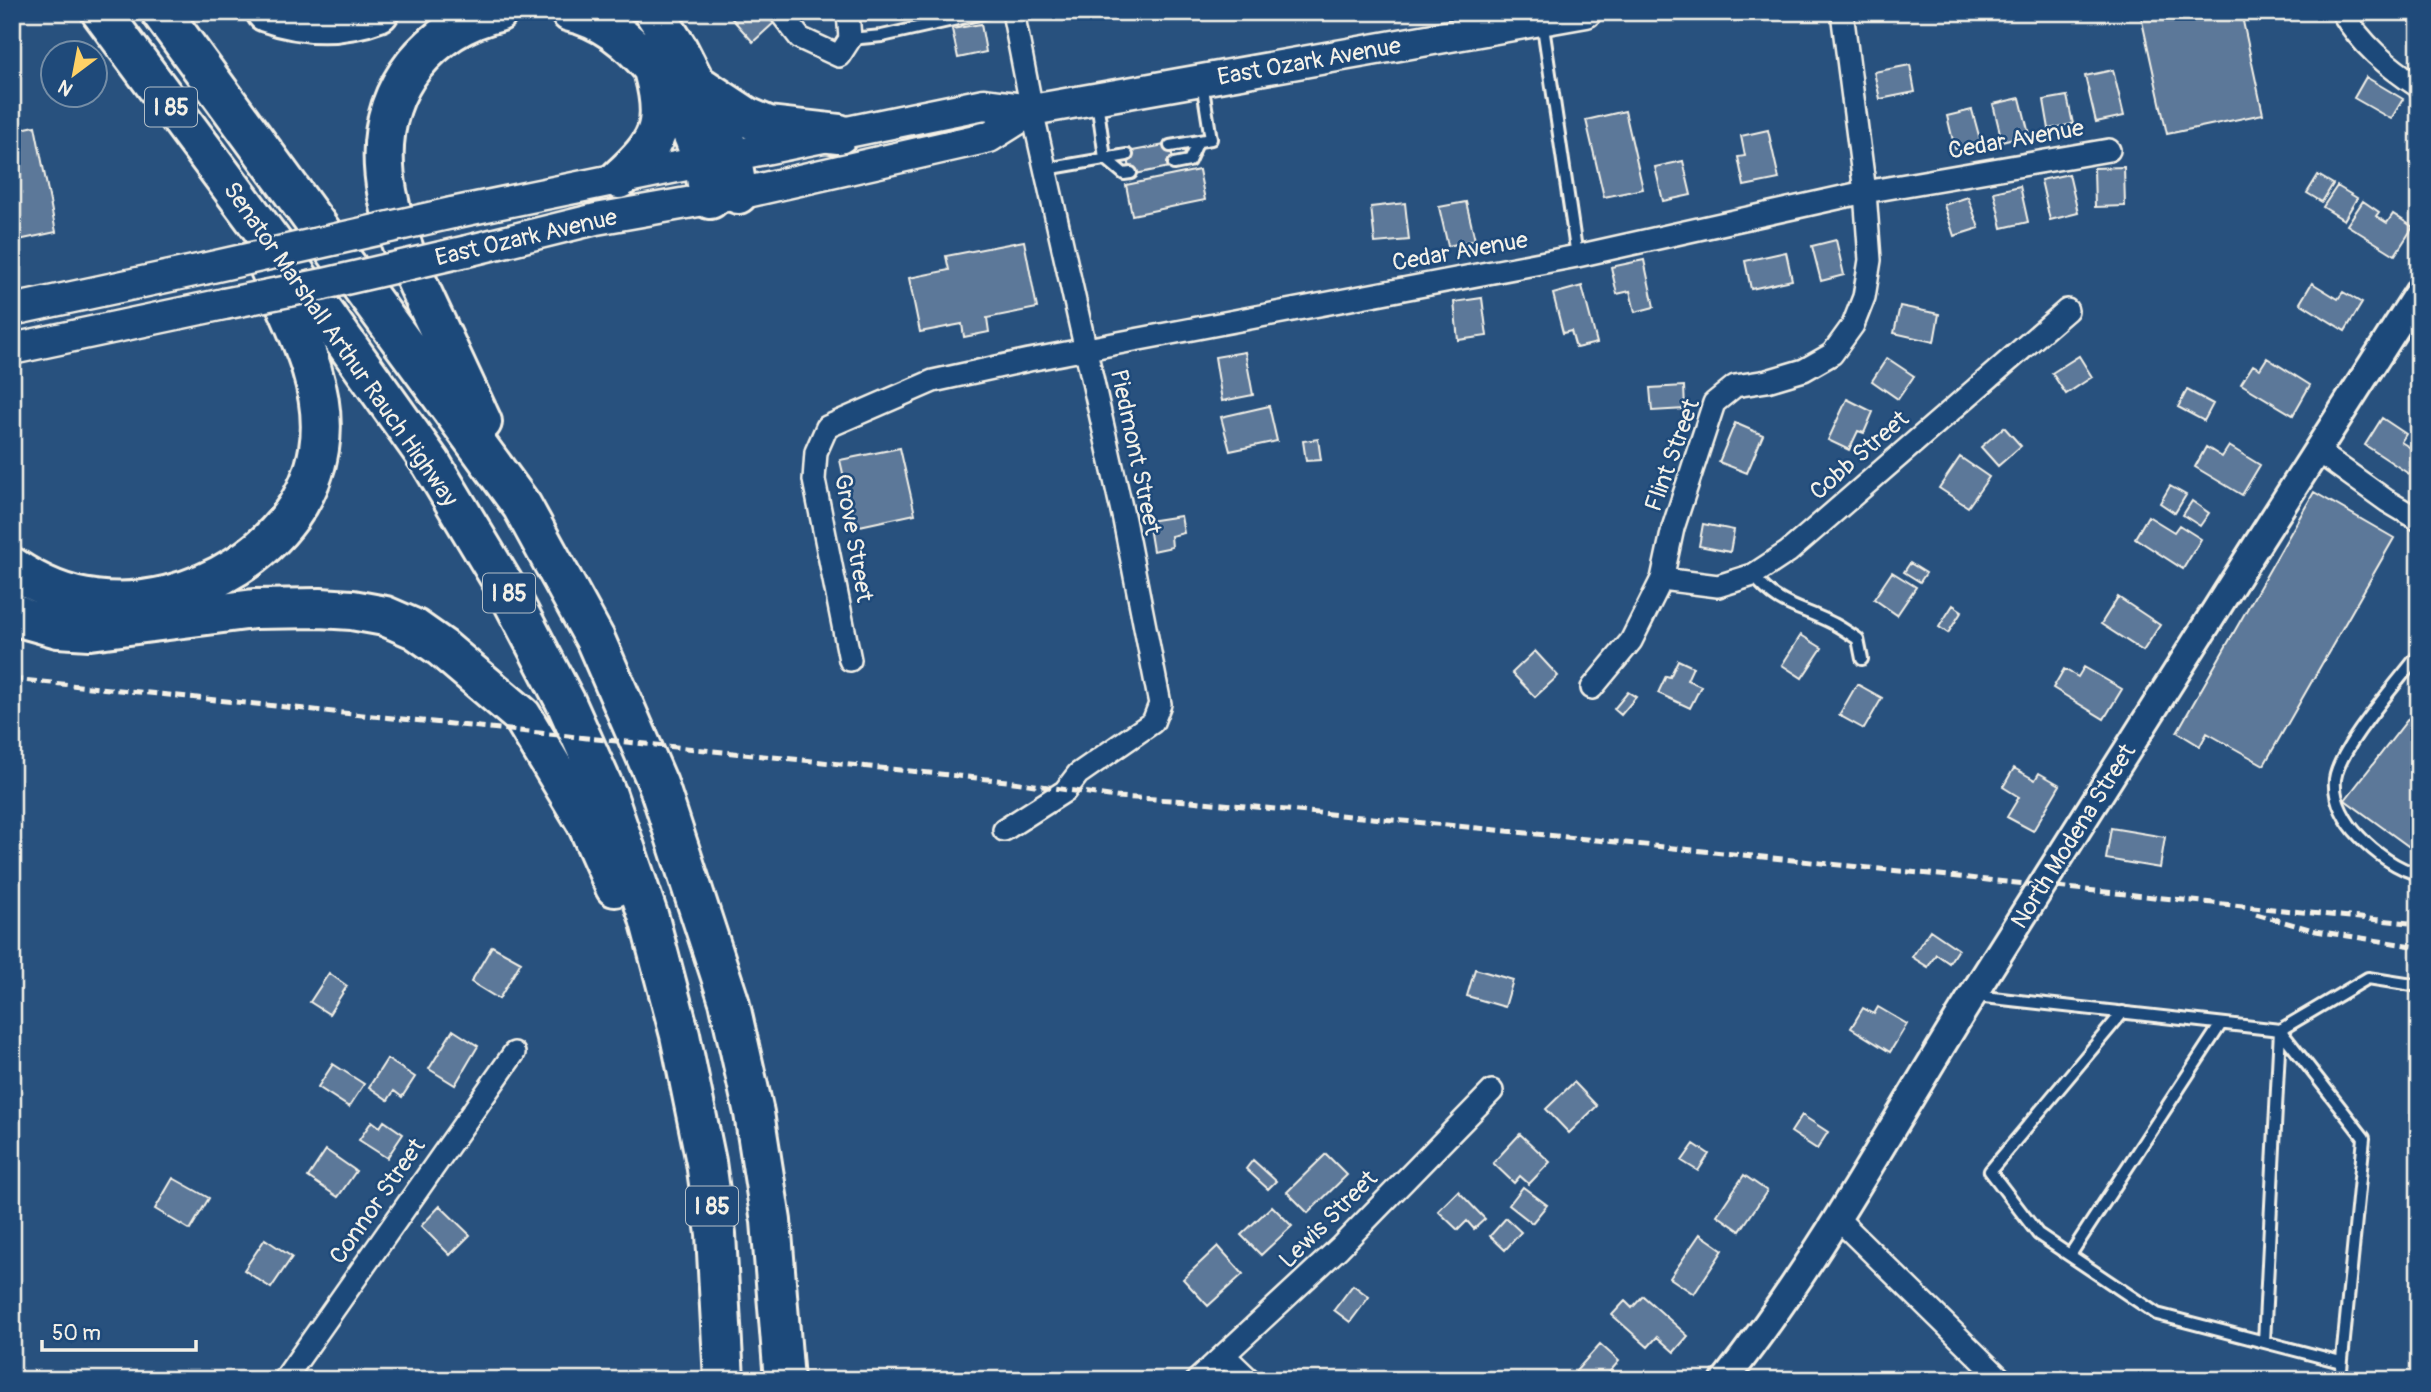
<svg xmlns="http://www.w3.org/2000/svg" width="2431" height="1392" viewBox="0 0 2431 1392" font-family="Pangolin,sans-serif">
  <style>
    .building { fill: #5b7899; stroke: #f4f1e8; stroke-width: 2 }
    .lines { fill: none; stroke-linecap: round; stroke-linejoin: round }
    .service-casing { stroke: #f4f1e8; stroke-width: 16 }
    .minor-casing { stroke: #f4f1e8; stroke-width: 26 }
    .tertiary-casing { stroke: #f4f1e8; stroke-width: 32 }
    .secondary-casing { stroke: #f4f1e8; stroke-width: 35 }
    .motorway-casing { stroke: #f4f1e8; stroke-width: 44 }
    .service { stroke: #1f4a7a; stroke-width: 10 }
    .minor { stroke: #1f4a7a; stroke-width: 21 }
    .tertiary { stroke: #1f4a7a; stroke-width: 26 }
    .secondary { stroke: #1f4a7a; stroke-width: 30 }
    .motorway { stroke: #1f4a7a; stroke-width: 38 }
    .rail { stroke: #f4f1e8; stroke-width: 5; stroke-dasharray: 10 5; stroke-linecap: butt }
    .secondary-bridge-casing { stroke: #f4f1e8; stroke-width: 35; stroke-linecap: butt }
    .secondary-bridge { stroke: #1f4a7a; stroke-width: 30 }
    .labels { text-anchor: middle; stroke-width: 5; stroke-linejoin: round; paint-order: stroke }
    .shield { fill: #1f4a7a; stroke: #b4bfc7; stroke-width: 2 }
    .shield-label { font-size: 23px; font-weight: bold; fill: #f4f1e8 }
    .street-label { font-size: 24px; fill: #f4f1e8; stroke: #1f4a7a }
  </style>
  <rect width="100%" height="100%" fill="#28517e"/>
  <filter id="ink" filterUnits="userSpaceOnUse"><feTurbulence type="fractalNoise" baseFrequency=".0143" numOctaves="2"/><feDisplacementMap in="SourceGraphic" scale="14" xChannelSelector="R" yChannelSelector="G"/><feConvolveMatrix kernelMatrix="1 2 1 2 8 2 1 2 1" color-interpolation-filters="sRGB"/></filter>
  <g filter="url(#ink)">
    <path class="building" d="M726,12h40l9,10 -22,20z
      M2140,12h101l22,102 -96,20z
      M981,24l5,28 -28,6 -6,-29z
      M1910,65l5,27 -35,7 -6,-27z
      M2113,70l11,46 -28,6 -11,-46z
      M2366,77l37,22 -12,20 -37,-21z
      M2067,96l6,28 -24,5 -5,-29z
      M2020,98l9,36 -27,7 -9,-37z
      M1972,110l9,33 -26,6 -8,-33z
      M1625,111l18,78 -39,8 -18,-77z
      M35,126l21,106 -42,9 -2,-110z
      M1768,130l11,49 -35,7 -6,-29 7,-1 -4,-20z
      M1170,144l4,22 -43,9 -4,-23z
      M1683,161l8,34 -28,6 -8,-34z
      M2124,167l1,39 -30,1 -1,-39z
      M1199,170l6,30 -73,15 -6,-30z
      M2069,174l9,39 -28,7 -9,-40z
      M2318,175l15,9 -11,18 -15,-9z
      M2020,186l8,36 -26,6 -8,-36z
      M2337,186l20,12 -13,22 -21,-13z
      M1968,197l11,31 -25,8 -10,-31z
      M2363,201l16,11 -3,4 11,7 6,-9 20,13 -18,28 -48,-30z
      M1466,202l9,38 -27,6 -9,-39z
      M1405,203l4,37 -34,3 -4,-36z
      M1836,240l8,35 -23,6 -9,-35z
      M1024,241l13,67 -50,10 2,14 -25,5 -2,-13 -42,8 -11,-54 40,-8 -3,-14z
      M1786,252l6,28 -41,9 -6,-28z
      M1644,260l10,47 -19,5 -5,-21 -13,3 -6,-27z
      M2312,283l26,16 5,-7 19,11 -17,28 -45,-28z
      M1582,286l15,57 -21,5 -5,-17 -8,2 -10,-39z
      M1482,298l5,38 -29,4 -4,-38z
      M1900,306l39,8 -5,28 -40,-9z
      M1245,352l8,43 -31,6 -7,-44z
      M2079,356l13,21 -26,17 -14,-21z
      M1887,358l27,18 -16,23 -26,-18z
      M2267,358l43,27 -17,30 -52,-31 12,-19 7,4z
      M1684,386l1,23 -33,2 -2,-23z
      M2187,390l26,14 -9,17 -26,-14z
      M1847,399l26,13 -9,21 -6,-2 -9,19 -21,-10z
      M1269,406l8,35 -47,10 -9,-34z
      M2382,418l24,16 -5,8 18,11v7l-10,14 -44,-29z
      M1735,423l28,12 -16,38 -28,-11z
      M2004,427l17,19 -23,20 -17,-19z
      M1318,439l3,21 -15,1 -3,-20z
      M2229,446l31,19 -18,30 -47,-28 11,-20 16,10z
      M900,448l15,66 -60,13 -15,-67z
      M1960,457l29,20 -21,30 -29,-19z
      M2170,486l16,9 -11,18 -15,-10z
      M2314,492l80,46 -130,227 -57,-32 -7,13 -23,-14z
      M2192,501l17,12 -9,13 -17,-11z
      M1181,516l3,17 -13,3 1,11 -19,4 -5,-30z
      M2148,516l26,16 5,-7 22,14 -18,30 -48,-31z
      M1703,524l31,6 -4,22 -31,-6z
      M1910,563l16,10 -6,9 -16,-10z
      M1892,572l24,15 -19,28 -23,-16z
      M2118,597l42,28 -17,26 -42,-27z
      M1953,605l9,6 -14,22 -9,-6z
      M1801,635l21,13 -20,30 -20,-13z
      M1535,651l23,25 -23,21 -23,-24z
      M1678,660l15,7 -6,13 14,6 -11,22 -32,-15 8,-17 4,1z
      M2084,667l38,22 -18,30 -51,-31 11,-19 14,8z
      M1857,684l25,14 -18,31 -25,-14z
      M1628,692l8,5 -15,18 -7,-6z
      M2419,705v149l-74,-54z
      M2014,768l21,12 4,-7 21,12 -27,46 -26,-14 12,-20 -16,-10z
      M2111,828l54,9 -5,31 -54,-9z
      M1930,930l28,19 -9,14 -13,-9 -8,13 -16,-10z
      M492,946l29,16 -22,37 -28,-17z
      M1475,969l38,11 -8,27 -38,-11z
      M329,973l18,13 -18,28 -19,-12z
      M1878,1007l29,17 -17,28 -39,-24 12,-20 11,6z
      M453,1030l25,16 -23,39 -26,-16z
      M387,1059l28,18 -13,20 -8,-6 -6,9 -19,-13z
      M333,1064l31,20 -15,23 -31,-20z
      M1574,1082l23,24 -28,27 -23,-24z
      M1802,1115l26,17 -11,17 -26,-17z
      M372,1121l8,6 4,-6 19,13 -16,24 -28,-18z
      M1520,1134l30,28 -21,22 -9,-8 -6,7 -21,-20z
      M1694,1144l15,10 -11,17 -16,-10z
      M326,1150l30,21 -18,26 -30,-20z
      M1326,1154l21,21 -39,38 -21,-21z
      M1253,1160l23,21 -8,8 -22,-20z
      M1744,1175l23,16 -27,40 -23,-16z
      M173,1178l36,20 -19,32 -35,-21z
      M1523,1187l24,18 -15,18 -23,-18z
      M1458,1191l27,28 -11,10 -7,-8 -9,9 -20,-19z
      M440,1206l30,29 -20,20 -29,-29z
      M1272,1206l20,20 -31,29 -20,-20z
      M1506,1218l15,14 -16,18 -15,-14z
      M1700,1234l23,16 -29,44 -24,-16z
      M265,1239l27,18 -21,31 -27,-18z
      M1218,1246l25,28 -35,32 -25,-27z
      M1353,1285l16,12 -19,25 -16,-12z
      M1643,1296l45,40 -14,16 -17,-15 -9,10 -36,-32 13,-14 7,7z
      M1600,1344l19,17 -13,15 3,2 -2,2h-39z"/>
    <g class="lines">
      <g class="service-casing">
        <path id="service" d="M1542,20l35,236
          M850,39l32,-3 106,-24
          M1097,101l8,57 19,16 7,-1
          M1170,146l41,-7 -9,-57
          M1174,164l15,-3 9,-20
          M1046,169l81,-14
          M1753,575c26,33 47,31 81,49 8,4 16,10 24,15l4,20
          M2419,654c-21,28 -80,94 -84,125 -2,22 11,44 25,58 14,15 38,33 59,37
          M1975,996l305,34 88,-52 51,8
          M2123,1012l-133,159 48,63 119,80 184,48
          M2280,1030l84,108 -24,242
          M2070,1255l151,-231
          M2264,1342l16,-312"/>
      </g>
      <g class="minor-casing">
        <path id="minor" d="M780,12l20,26 39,18 11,-17 -2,-27
          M2342,12c19,32 45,54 77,75
          M2316,450l71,51 32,19
          M1662,579l56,7 35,-11 35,-23 279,-242
          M850,660l-36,-180 2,-28 11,-25 106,-46 96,-21 548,-104 288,-64 244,-42
          M1592,688l39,-47 31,-62 11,-51 41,-125 21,-17 32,-5 37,-11 28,-16 21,-29 11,-28 6,-37 -5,-68 -23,-180
          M1004,830l61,-39 13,-17 75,-52 7,-18 -36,-184 -92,-410 -19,-98
          M1837,1218l165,162
          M1224,1355l26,25
          M284,1380l230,-327
          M1197,1380l142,-132 153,-157"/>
      </g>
      <g class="tertiary-casing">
        <path id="tertiary" d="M1725,1380c96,-121 168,-258 249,-387 148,-235 295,-469 445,-702"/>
      </g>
      <g class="secondary-casing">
        <path id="secondary" d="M452,213l532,-109 48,6 554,-98
          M467,251l129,-32 142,-25 251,-57 43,-27
          M12,310l191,-41
          M12,349l212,-45"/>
      </g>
      <g class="motorway-casing">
        <path id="motorway" d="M101,12l214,288 116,163 75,125 60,115 41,92 42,123 31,117 26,127 10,72 8,146
          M161,12l361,494 73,133 63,145 71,217 25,112 17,108 13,159
          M266,12c37,13 76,14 113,0
          M570,12c63,13 116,91 132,149 4,12 5,25 8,38
          M654,12l24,37 43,84 10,22 7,39
          M697,84l50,33 21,9 71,8
          M619,179c39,-36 49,-52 35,-105
          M482,422c-16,-34 -31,-67 -47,-101 -37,-78 -83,-177 -21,-256 22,-27 49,-45 84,-53
          M12,567c25,17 52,30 83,33 95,12 208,-52 224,-151 11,-66 -29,-132 -54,-191
          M12,612l14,7 32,9 32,2 164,-21 66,-1 32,2 33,6 30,13 27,19 80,68 65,108 28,63"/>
      </g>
      <use href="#service" class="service"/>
      <use href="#minor" class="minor"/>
      <use href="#tertiary" class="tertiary"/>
      <use href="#secondary" class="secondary"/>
      <use href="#motorway" class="motorway"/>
      <path class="rail" d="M12,679l995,102 109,16 75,4 287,27 941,96
        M2256,914l60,17 103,16"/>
      <g class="secondary-bridge-casing">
        <path id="secondary-bridge" d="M203,269l249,-56
          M224,304l100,-20 143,-33"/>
      </g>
      <use href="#secondary-bridge" class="secondary-bridge"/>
    </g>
  </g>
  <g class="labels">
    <g class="shield">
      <rect x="145" y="87.5" width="52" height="39" rx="5"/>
      <rect x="483" y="573.5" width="52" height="39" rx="5"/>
      <rect x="686" y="1186.5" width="52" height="39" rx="5"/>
    </g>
    <g class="shield-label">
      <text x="171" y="115">I 85</text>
      <text x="509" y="601">I 85</text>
      <text x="712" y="1214">I 85</text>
    </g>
    <g class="street-label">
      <text transform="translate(1309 61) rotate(-10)" y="8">East Ozark Avenue</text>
      <text transform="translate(2016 139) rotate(-10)" y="8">Cedar Avenue</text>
      <text transform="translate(526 237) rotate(-13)" y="8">East Ozark Avenue</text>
      <text transform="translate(1460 251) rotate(-10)" y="8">Cedar Avenue</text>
      <text transform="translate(341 344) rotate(55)" y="8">Senator Marshall Arthur Rauch Highway</text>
      <text transform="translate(1136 452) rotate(78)" y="8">Piedmont Street</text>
      <text transform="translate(1672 455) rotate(-70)" y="8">Flint Street</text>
      <text transform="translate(1859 455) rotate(-41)" y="8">Cobb Street</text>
      <text transform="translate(854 538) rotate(80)" y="8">Grove Street</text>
      <text transform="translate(2073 836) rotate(-58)" y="8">North Modena Street</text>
      <text transform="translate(377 1201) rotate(-55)" y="8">Connor Street</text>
      <text transform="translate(1328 1219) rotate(-45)" y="8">Lewis Street</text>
    </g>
  </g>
  <rect width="2431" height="1392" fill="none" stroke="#1f4a7a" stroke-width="42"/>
  <rect x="21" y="21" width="2389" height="1350" fill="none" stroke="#f4f1e8" stroke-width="2.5" filter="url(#ink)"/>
  <g transform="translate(74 74) rotate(212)"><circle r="33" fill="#1f4a7a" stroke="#748da6" stroke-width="2"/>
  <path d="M0-5L12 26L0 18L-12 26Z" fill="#ffd166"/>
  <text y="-10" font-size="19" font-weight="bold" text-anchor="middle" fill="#f4f1e8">N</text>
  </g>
  <path d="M42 1340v10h154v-10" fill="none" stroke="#f4f1e8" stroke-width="3.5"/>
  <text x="52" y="1340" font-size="21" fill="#f4f1e8" stroke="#1f4a7a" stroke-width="5" paint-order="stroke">50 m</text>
</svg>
